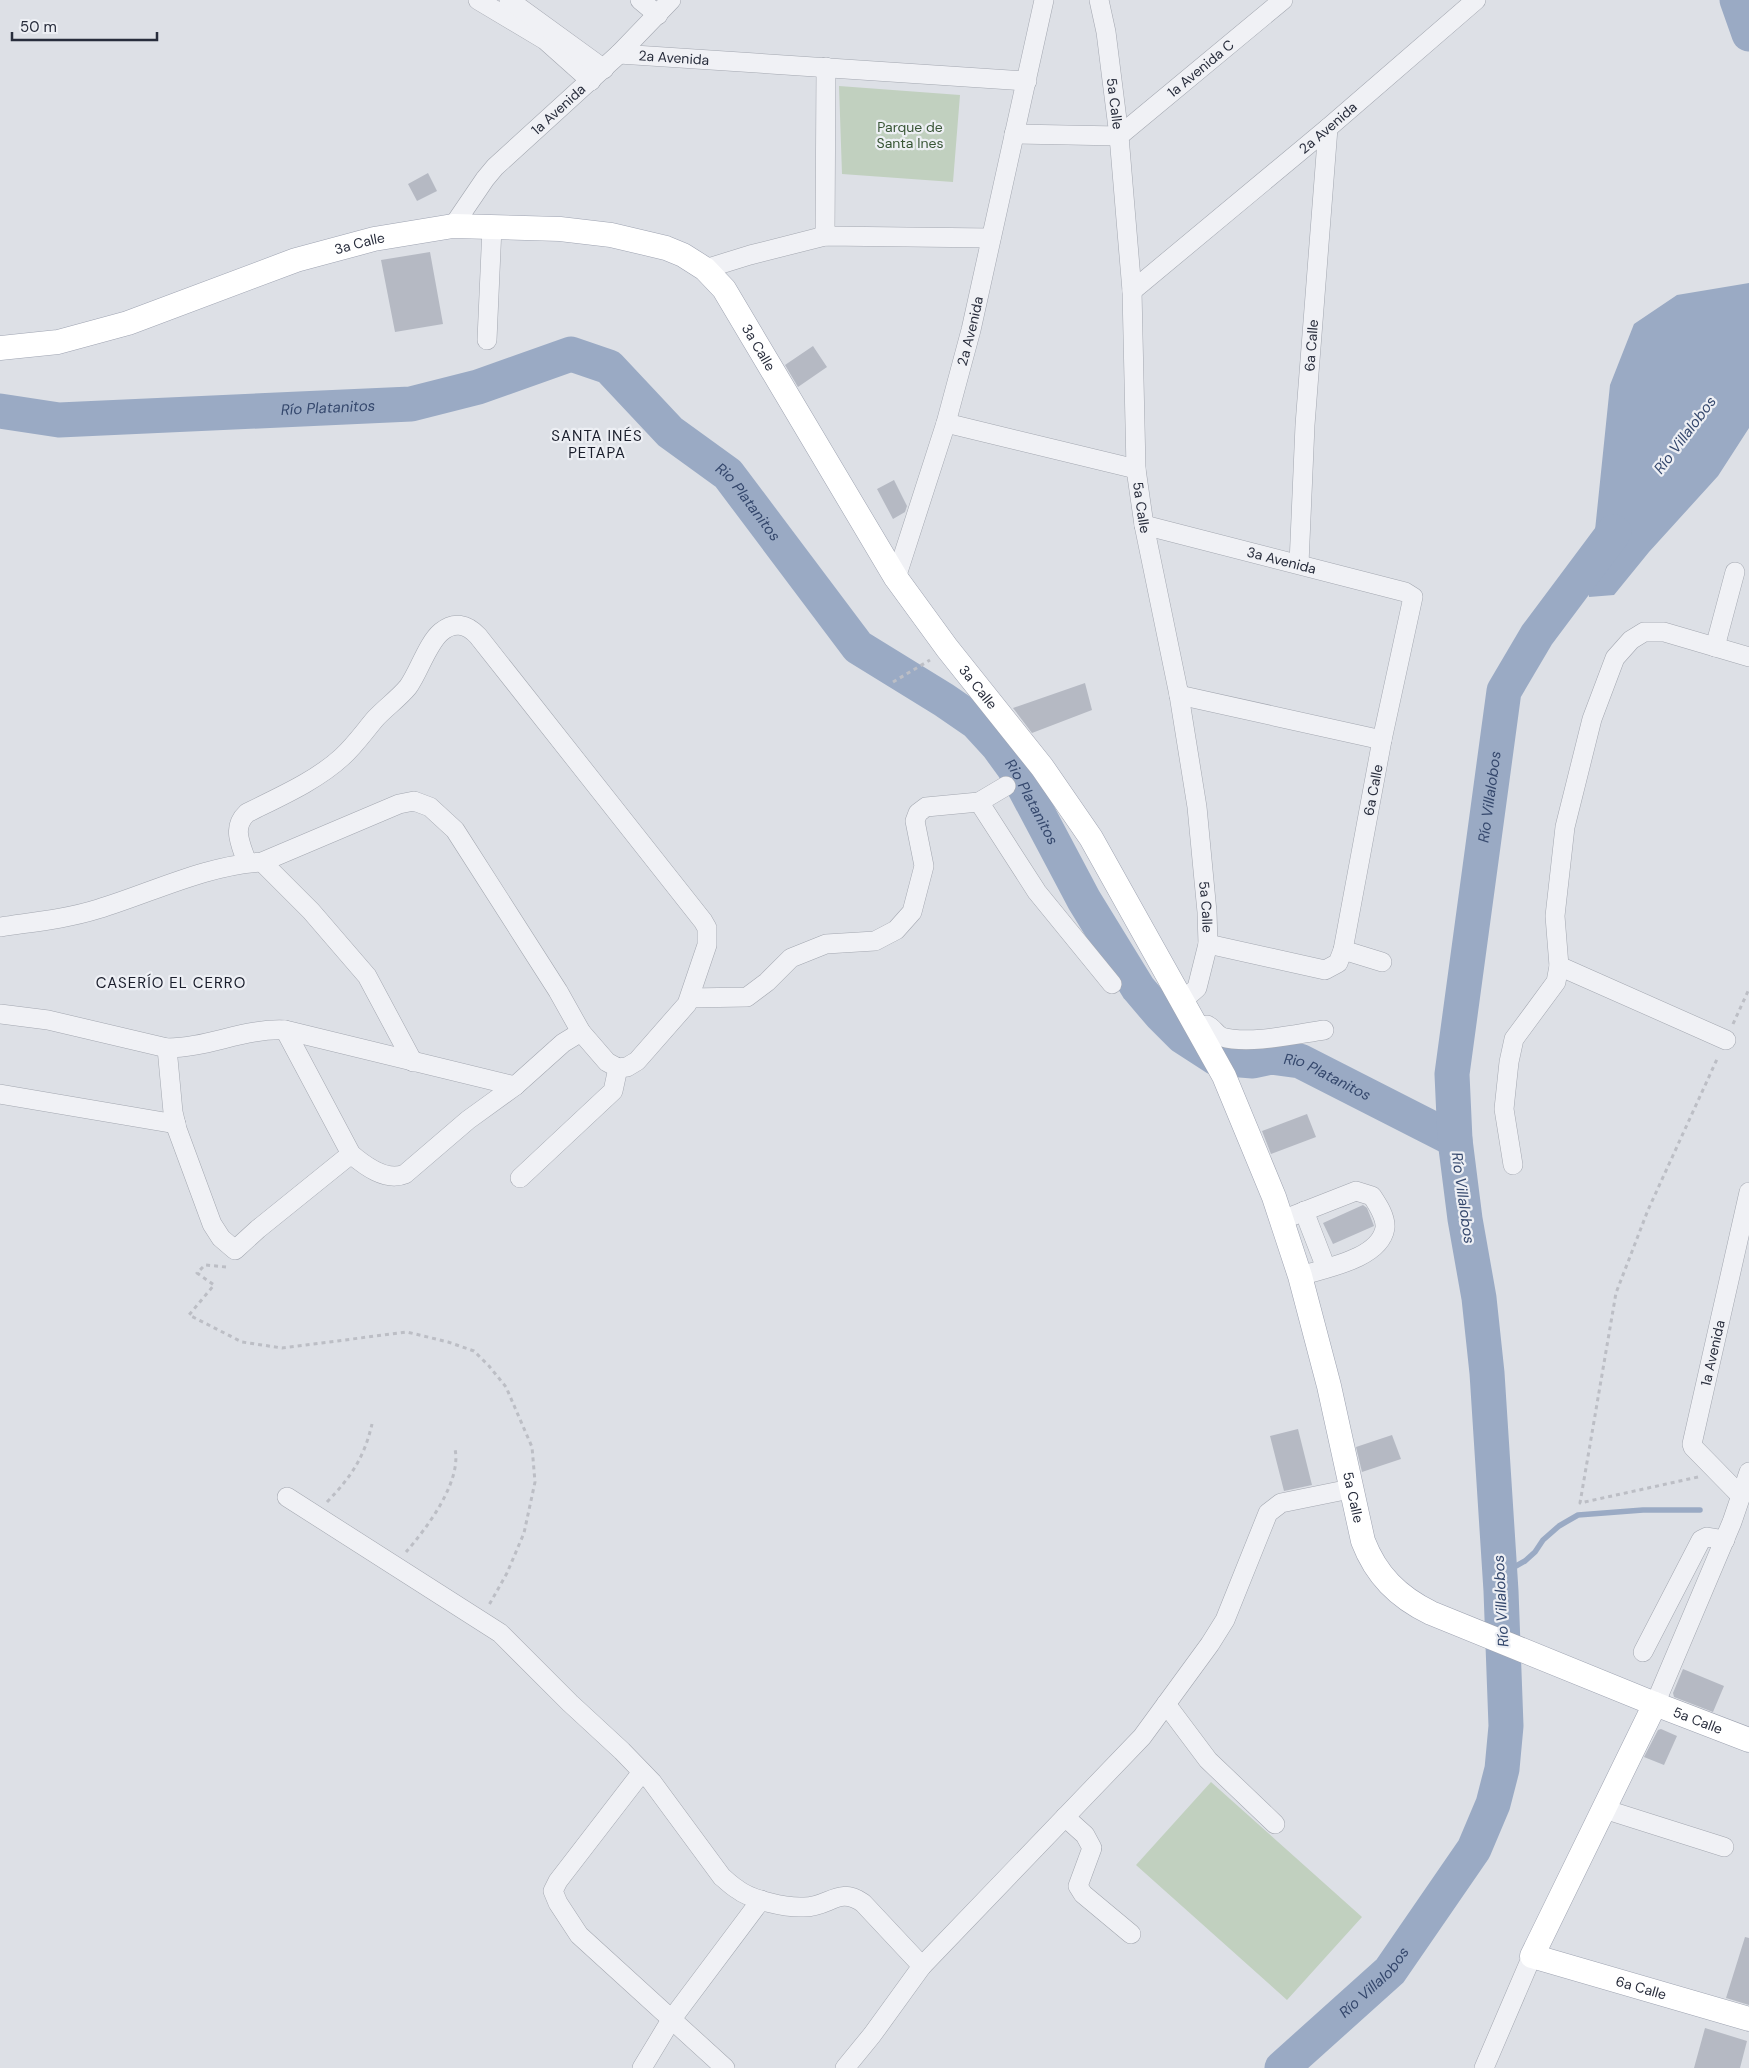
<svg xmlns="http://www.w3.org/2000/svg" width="1749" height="2068" viewBox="0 0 1749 2068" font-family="'DM Sans',sans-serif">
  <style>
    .green { fill: #c1d0bf }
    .water { fill: #9aaac4 }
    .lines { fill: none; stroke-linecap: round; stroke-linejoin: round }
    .stream { stroke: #9aaac4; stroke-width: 5.5 }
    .river { stroke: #9aaac4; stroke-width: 35 }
    .building { fill: #b5b9c3 }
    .minor-casing { stroke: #a3a7b0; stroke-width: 20 }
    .major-casing { stroke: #9ea3b1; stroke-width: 25 }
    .path { stroke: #bcbec5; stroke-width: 3; stroke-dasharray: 4 4; stroke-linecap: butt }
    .minor { stroke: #f0f1f5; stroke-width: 19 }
    .major { stroke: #fff; stroke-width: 24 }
    .labels { text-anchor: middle; stroke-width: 4.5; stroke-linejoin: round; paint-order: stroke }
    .street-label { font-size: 14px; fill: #282d3c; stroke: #edeff4 }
    .park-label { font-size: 14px; fill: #395636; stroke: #edeff4 }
    .water-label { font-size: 15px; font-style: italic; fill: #35486d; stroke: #edeff4 }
    .neighbourhood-label { font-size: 15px; letter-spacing: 1px; fill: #1a1e2c; stroke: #edeff4 }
  </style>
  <rect width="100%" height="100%" fill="#dde0e6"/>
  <path class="green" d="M839,86l121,9 -7,87 -111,-8z
    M1211,1782l151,135 -75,83 -151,-135z"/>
  <path class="water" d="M1749,283v145l-31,48 -69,76 -35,43 -25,2 -3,-27 8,-30 16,-155 24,-61 43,-29z"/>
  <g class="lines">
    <path class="stream" d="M1500,1575l25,-14 10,-9 8,-12 16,-14 19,-11 65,-5h57"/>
    <g class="river">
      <path d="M1737,0l12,34"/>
      <path id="s1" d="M0,411l59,9 352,-16 67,-17 93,-33 38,13 61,65 58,42 130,173 86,53 32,22 22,24 16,22 70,132 54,88 23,27 21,21 34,22 37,3 18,-4 29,4 155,79"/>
      <path id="s2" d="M1282,2068l108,-97 84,-122 19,-45 9,-35 4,-43 -5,-135 -14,-218 -8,-75 -14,-79 -10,-79 -3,-66 52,-383 33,-56 77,-103"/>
    </g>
  </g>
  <path class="building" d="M428,173l9,18 -20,10 -9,-17z
    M430,252l13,72 -48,8 -14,-72z
    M813,346l14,21 -29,20 -13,-22z
    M894,480l13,26 -2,6 -12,7 -16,-30z
    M1085,683l7,27 -60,23 -19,-25z
    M1307,1114l9,23 -45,17 -9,-23z
    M1363,1205l4,3 7,18 -41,18 -10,-21z
    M1298,1429l14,56 -28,6 -14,-55z
    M1392,1435l9,24 -39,13 -6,-25z
    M1683,1669l41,17 -11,26 -39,-15 -1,-4z
    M1661,1729l16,7 -13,29 -20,-8 14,-27z
    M1745,1937l4,1v67l-23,-7z
    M1705,2028l42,13 -7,27h-46z"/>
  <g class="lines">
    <g class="minor-casing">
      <g id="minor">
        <path d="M478,0l67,40 46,41"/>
        <path d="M509,0l95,69"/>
        <path d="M640,0l18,15"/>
        <path id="s3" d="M1099,0l7,32 13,104 13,155 4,178 8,56 35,170 18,112 10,105 1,32 -11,44 -16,14"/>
        <path id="s4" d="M619,54l408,27"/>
        <path id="s5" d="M1014,134l105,2 164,-136"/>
        <path id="s6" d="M453,226l32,-47 10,-12 124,-113 52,-54"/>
        <path d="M825,236l1,-169"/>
        <path d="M705,269l45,-14 75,-19 166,2"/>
        <path id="s7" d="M1132,291l196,-163 148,-128"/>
        <path d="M487,340l5,-113"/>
        <path d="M946,423l190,46"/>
        <path id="s8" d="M1144,525l261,67 8,5 -31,143 -39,210 -5,13 -13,7 -117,-26"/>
        <path id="s9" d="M1299,564l6,-139 23,-297"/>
        <path id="s10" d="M896,578l50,-155 25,-93 73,-330"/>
        <path d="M1715,647l20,-75"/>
        <path d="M1179,695l203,45"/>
        <path d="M979,802l58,90 75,92"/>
        <path d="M262,862l49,49 56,65 46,86"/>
        <path d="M0,927c33,-5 66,-8 98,-18 53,-16 108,-44 164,-47l137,-58 15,-3 16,6 25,23 103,161 23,41 26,30 11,6 9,-1 10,-6 50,-57 20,-59v-17l-4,-7 -225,-285c-11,-12 -24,-15 -37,-4 -14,12 -22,40 -33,55 -10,12 -23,21 -33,32 -11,13 -20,26 -33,38 -26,24 -63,40 -95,56 -16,15 -6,31 0,50"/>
        <path d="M1343,950l39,12"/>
        <path d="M1559,966l167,74"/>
        <path d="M690,998l57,-1 20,-15 24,-24 35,-14 49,-3 21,-11 16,-18 12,-46 -9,-45 3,-8 8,-6 53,-5 27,-16"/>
        <path d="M0,1014l48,6 119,28c40,0 78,-20 118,-18l230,56"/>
        <path d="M285,1030l66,124c14,12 35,28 54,20l63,-54 47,-34 48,-43 18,-11"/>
        <path d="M1197,1031l10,-6c7,3 8,9 15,12 27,8 74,-3 102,-7"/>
        <path d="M167,1048l6,64 4,17 35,95 9,14 14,12 23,-21 93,-75"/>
        <path d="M0,1094l176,30"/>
        <path d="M1513,1165l-9,-56 5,-47 5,-23 42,-57 3,-16 -4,-50 10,-89 27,-108 23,-61 16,-18 13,-8h20l85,25"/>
        <path d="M520,1178l93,-87 5,-23"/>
        <path d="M1304,1211l22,57"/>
        <path d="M1282,1220l74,-29 16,5c6,9 14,21 13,32 -5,31 -60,40 -85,48"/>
        <path id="s11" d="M1741,1496l-48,-49 -1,-3 57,-252"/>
        <path d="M287,1497l213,136 70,70 52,48 30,31 70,95c5,4 10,9 15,12 14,11 49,19 67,18 26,0 34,-21 59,-4l59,63"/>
        <path d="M1643,1652l58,-112 6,-3 18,3"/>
        <path d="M1166,1704l42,56 67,64"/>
        <path d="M1655,1704l77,-182 17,-50"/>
        <path d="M642,1772l-84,109 -5,10 5,12 21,32 146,133"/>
        <path d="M1604,1809l120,38"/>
        <path d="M1065,1817l20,18 7,13 -14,38 5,8 48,40"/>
        <path d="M642,2068l29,-48 90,-120"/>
        <path d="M845,2068l27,-33 50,-69 220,-229 68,-93 15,-24 43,-107 13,-10 69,-14"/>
        <path d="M1484,2068l48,-112"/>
      </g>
    </g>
    <g class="major-casing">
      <g id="major">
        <path id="s12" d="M0,348l58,-6 70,-19 168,-63 78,-21 79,-13 107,3 51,6 55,13 17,7 22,14 19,20 172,289 51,70 95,119 49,71 133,238 50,121 26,79 29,110 34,155c13,34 35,56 68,72l224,91 94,36"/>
        <path id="s13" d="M1655,1704l-123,252 217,63"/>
      </g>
    </g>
    <path class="path" d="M893,682l37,-22
      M1733,1024l16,-35
      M226,1267l-21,-2 -8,8 17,12 -25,30 53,27 40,6 125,-16 41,10 26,9 15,15 17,21 26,60 3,35 -11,51 -17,40 -18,32
      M1698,1477l-118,26 36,-210 32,-83 70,-153
      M327,1502c24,-25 37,-44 45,-78
      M406,1552c20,-23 56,-70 49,-103"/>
    <use href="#minor" class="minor"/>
    <use href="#major" class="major"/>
  </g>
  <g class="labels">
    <g class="street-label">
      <text dy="5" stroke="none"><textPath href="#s4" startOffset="55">2a Avenida</textPath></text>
      <text dy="5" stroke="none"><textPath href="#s5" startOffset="211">1a Avenida C</textPath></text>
      <text dy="5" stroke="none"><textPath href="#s3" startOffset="105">5a Calle</textPath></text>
      <text dy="5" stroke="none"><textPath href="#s6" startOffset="158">1a Avenida</textPath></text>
      <text dy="5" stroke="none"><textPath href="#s7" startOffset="255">2a Avenida</textPath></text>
      <text dy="5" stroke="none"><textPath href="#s12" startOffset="376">3a Calle</textPath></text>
      <text dy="5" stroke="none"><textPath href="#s10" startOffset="258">2a Avenida</textPath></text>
      <text dy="5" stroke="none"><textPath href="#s9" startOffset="219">6a Calle</textPath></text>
      <text dy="5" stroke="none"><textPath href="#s12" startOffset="826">3a Calle</textPath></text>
      <text dy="5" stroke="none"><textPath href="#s3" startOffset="510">5a Calle</textPath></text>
      <text dy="5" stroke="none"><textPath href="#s8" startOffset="142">3a Avenida</textPath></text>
      <text dy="5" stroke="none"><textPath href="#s12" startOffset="1231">3a Calle</textPath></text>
      <text transform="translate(1373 790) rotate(-79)" y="5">6a Calle</text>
      <text dy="5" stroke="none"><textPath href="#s3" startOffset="915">5a Calle</textPath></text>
      <text dy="5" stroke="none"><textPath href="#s11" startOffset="165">1a Avenida</textPath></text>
      <text dy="5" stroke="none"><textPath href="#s12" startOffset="2134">5a Calle</textPath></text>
      <text dy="5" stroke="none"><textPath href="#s12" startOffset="2568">5a Calle</textPath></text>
      <text dy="5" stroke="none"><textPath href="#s13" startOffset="394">6a Calle</textPath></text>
    </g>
    <g class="park-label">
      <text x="910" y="132">Parque de<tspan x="910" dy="16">Santa Ines</tspan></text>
    </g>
    <g class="water-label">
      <text dy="5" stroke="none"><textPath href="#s1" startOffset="329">Río Platanitos</textPath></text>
      <text transform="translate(1685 435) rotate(-53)" y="5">Río Villalobos</text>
      <text dy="5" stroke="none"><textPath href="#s1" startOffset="815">Rio Platanitos</textPath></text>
      <text dy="5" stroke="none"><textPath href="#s2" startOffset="1356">Río Villalobos</textPath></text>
      <text dy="5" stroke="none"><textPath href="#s1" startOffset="1235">Rio Platanitos</textPath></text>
      <text dy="5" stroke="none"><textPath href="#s1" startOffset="1671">Rio Platanitos</textPath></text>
      <text transform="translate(1463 1198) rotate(82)" y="5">Río Villalobos</text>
      <text transform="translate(1501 1601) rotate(-93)" y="5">Río Villalobos</text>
      <text dy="5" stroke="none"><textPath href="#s2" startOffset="126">Río Villalobos</textPath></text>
    </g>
    <g class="neighbourhood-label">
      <text x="597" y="441">SANTA INÉS<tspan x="597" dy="17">PETAPA</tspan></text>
      <text x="171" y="988">CASERÍO EL CERRO</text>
    </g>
  </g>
  <path d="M12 32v8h145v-8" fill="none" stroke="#282d3c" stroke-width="2.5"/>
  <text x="20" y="32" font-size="15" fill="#282d3c" stroke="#edeff4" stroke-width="4" paint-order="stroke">50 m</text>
</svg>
